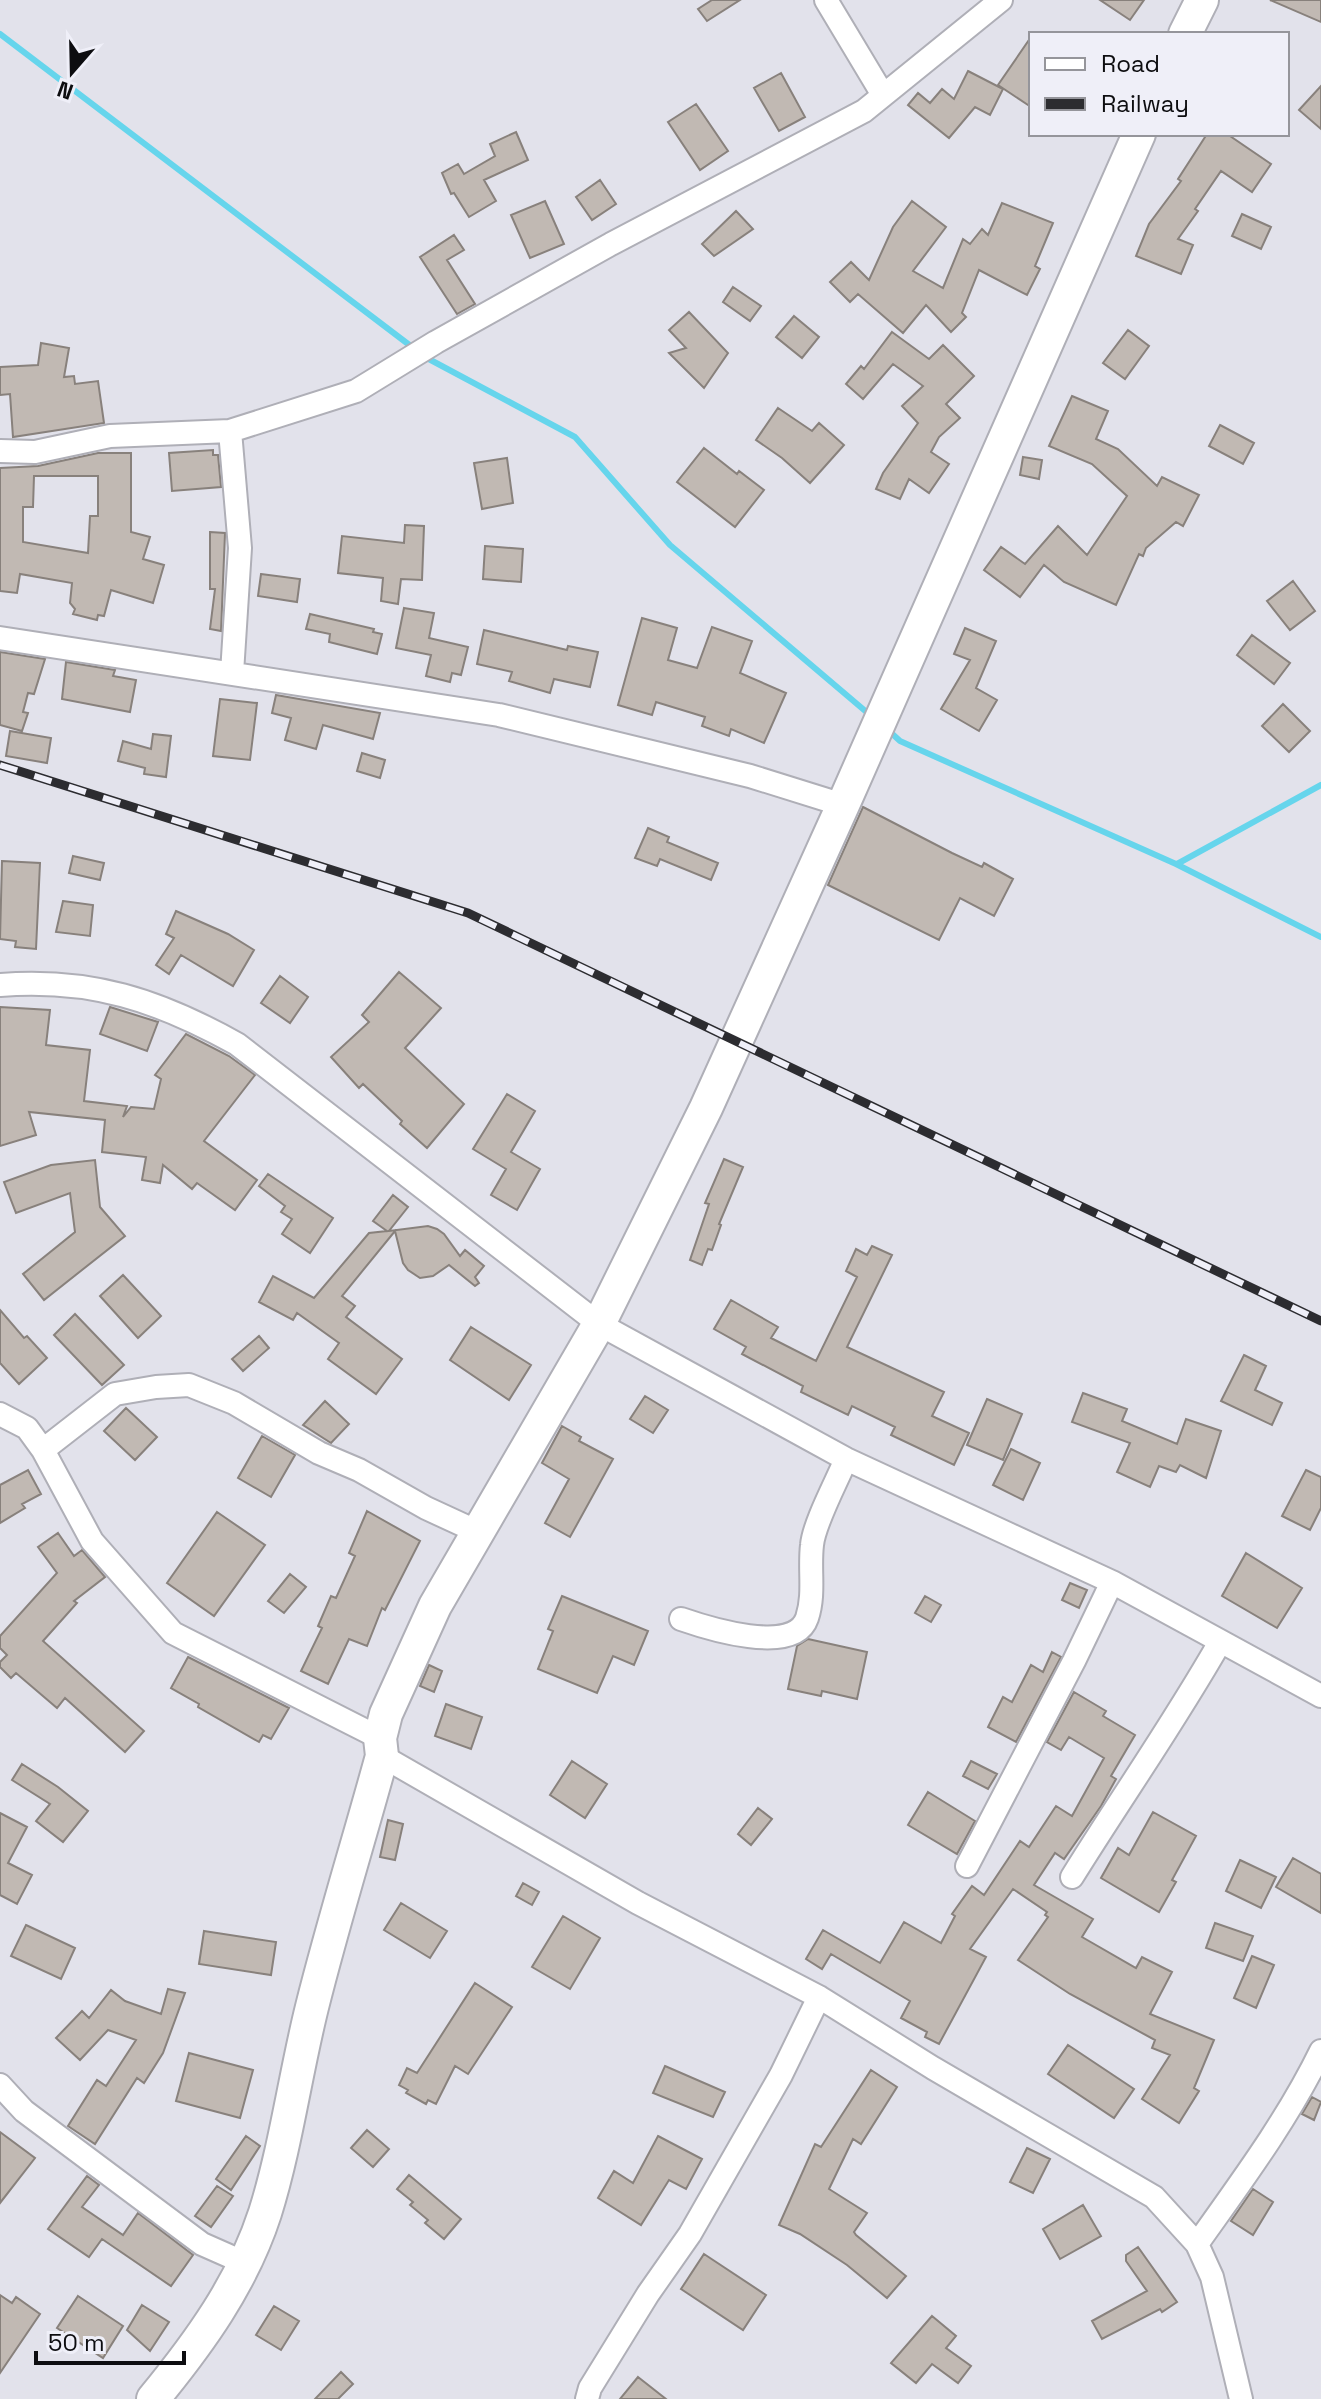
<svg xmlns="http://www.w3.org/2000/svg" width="1321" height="2399" viewBox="0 0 1321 2399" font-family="'Space Grotesk',sans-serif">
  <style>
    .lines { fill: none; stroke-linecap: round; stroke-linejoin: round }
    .stream { stroke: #66d5ec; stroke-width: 6 }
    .building { fill: #c1b9b3; stroke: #88817c; stroke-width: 2; fill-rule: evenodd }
    .street-casing { stroke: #afafb7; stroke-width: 26 }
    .secondary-casing { stroke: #afafb7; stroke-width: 36 }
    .street { stroke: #fff; stroke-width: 22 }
    .secondary { stroke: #fff; stroke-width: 32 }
    .rail-casing { stroke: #2c2c30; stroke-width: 9 }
    .rail { stroke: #efeff8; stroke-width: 6; stroke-dasharray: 18; stroke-linecap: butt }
  </style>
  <rect width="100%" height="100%" fill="#e2e2eb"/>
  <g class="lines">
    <path class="stream" d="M0,34l416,316
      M425,357l150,80 95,108 200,170
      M888,730l12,11 276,123 145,73
      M1177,864l144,-79"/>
  </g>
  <path class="building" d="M712,0h28l-33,21 -9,-12z
    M1100,0h44l-14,20z
    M1270,0h51v22z
    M1031,37v70l-33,-22z
    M968,71l35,18 -13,26 -15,-8 -26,31 -41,-33 10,-12 12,10 12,-14 12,10z
    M781,73l24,44 -26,14 -25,-43z
    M1321,86v43l-22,-19z
    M696,104l32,47 -28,19 -32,-48z
    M516,132l12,28 -44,20 12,21 -27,16 -15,-24 -3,1 -9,-21 16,-9 6,10 31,-18 -5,-12z
    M1207,134h20l44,30 -19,28 -31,-21 -26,38 3,2 -20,28 15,6 -12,29 -45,-18 13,-32 32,-43 -3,-2z
    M600,180l16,24 -24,16 -16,-23z
    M545,201l19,43 -34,14 -19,-43z
    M912,201l34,26 -33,44 30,17 20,-49 7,5 12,-15 6,6 14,-32 51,20 -18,43 5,3 -13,26 -48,-25 -17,43 4,4 -15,15 -25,-27 -23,28 -45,-39 -8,8 -20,-20 21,-20 18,18 24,-53z
    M736,211l17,18 -39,27 -12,-12z
    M1242,214l29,13 -10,22 -29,-13z
    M454,235l10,15 -17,10 28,44 -18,10 -37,-57z
    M733,287l28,19 -11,15 -27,-19z
    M689,312l39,41 -24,35 -35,-35 17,-5 -17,-18z
    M794,316l25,21 -17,21 -26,-21z
    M1128,330l21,16 -24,33 -22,-16z
    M892,332l37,27 14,-14 31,31 -28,28 14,14 -21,19 -8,15 18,12 -20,29 -20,-14 -9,20 -24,-10 7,-16 35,-50 -16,-17 21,-20 -30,-22 -30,35 -17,-15 15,-18 3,3z
    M41,343l28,5 -5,29 10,-1 1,8 23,-3 6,42 -91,14 -3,-43 -10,1v-28l38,-2z
    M1072,396l36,15 -12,28 22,10 39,37 5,-9 37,18 -16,31 -7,-4 -30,26 -3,8 -4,-2 -23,51 -52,-23 -20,-17 -24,32 -36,-27 17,-23 24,17 33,-38 29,29 40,-59 -35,-32 -43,-18z
    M778,408l34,23 7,-8 25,22 -34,38 -28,-25 -26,-18z
    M1220,425l34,18 -11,21 -34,-18z
    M704,448l33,26 2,-3 25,19 -29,37 -58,-45z
    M213,450v5h5l3,32 -49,4 -3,-38z
    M98,453h33v79l19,5 -7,22 21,6 -11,38 -42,-13 -7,26 -6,-1 -1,5 -24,-6 2,-5 -5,-6 2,-20 -52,-9 -3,19 -17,-2v-123l38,-2zM34,476h64v40h-8l-2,37 -65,-11v-35h10z
    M1023,457l19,3 -3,19 -19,-4z
    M507,458l6,45 -31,6 -8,-46z
    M405,525l19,1 -2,54 -21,-1 -3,25 -17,-3 2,-23 -45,-5 4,-37 62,7z
    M210,532l15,1 -4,98 -11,-2 5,-40h-5z
    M485,546l38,3 -2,33 -38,-3z
    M261,574l39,5 -3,23 -39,-6z
    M1293,581l22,30 -25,19 -23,-29z
    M404,608l30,5 -5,25 39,9 -7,28 -9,-2 -2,9 -24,-6 5,-21 -35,-7z
    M310,614l64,15 -1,3 9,2 -5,20 -48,-12 1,-8 -24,-5z
    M642,618l35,10 -9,32 29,8 15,-41 40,14 -12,32 46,20 -22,50 -33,-14 -2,7 -27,-10 3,-9 -49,-15 -4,13 -34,-10z
    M965,628l31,13 -20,47 21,12 -18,31 -38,-22 29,-49 -16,-6z
    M484,630l83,20 1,-4 30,6 -8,35 -36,-8 -4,14 -41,-12 3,-9 -35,-8z
    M1252,635l38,28 -16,21 -37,-29z
    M0,652l45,7 -11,35 -6,-1 -5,19 5,1 -6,18 -22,-6z
    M66,662l49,8 -2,6 23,4 -6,32 -68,-13z
    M276,695l104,18 -7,26 -50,-14 -7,24 -31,-9 6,-22 -19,-5z
    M220,699l37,4 -7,57 -37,-4z
    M1283,704l27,27 -21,21 -27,-26z
    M10,731l41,7 -4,25 -41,-7z
    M153,734l18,2 -5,41 -22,-3 1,-6 -27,-7 5,-20 28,8z
    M362,753l23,7 -5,18 -23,-7z
    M863,807l89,46 30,14 2,-4 29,16 -19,37 -34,-18 -21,42 -111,-55z
    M648,828l21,9 -2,5 51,21 -7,17 -51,-21 -3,7 -22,-8z
    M73,856l31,7 -4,17 -31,-7z
    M2,861l38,2 -4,86 -21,-2 1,-6 -16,-2z
    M63,901l30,4 -3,31 -34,-4z
    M176,911l52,23 26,16 -21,36 -52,-31 -12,19 -13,-9 18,-27 -8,-4z
    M399,972l42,36 -36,40 59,56 -37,44 -27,-24 2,-3 -39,-37 -4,4 -28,-31 38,-35 -7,-7z
    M280,976l28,21 -18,26 -29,-20z
    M0,1007l50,3 -4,35 44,5 -6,51 43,5 -4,11 8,-10 23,2 7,-30 -6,-4 31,-41 43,22 26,19 -51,66 53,39 -22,30 -38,-27 -5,6 -29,-24 -3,18 -18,-3 4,-23 -44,-5 3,-32 -76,-8 7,23 -36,11z
    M110,1007l48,15 -11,29 -47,-17z
    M507,1094l28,17 -24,41 29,17 -23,41 -26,-15 15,-26 -33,-20z
    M724,1159l19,8 -24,57 2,1 -9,25 -4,-1 -6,16 -12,-5 19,-56 -4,-1z
    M95,1160l5,47 25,29 -81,64 -21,-26 52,-42 -5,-39 -54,20 -12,-31 47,-17z
    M268,1174l65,44 -23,35 -28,-19 10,-15 -11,-7 4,-6 -26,-20z
    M393,1195l15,12 -19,24 39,-5 9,3 7,5 16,22 5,-6 19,16 -9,11 4,6 -4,3 -26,-21 -16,11 -13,2 -12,-8 -5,-7 -8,-32 -53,65 13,10 -9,11 56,42 -26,35 -48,-35 11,-16 -42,-30 -4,7 -34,-18 14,-26 41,22 55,-65 18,-2 -14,-10z
    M872,1246l20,9 -45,92 97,45 -12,24 37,17 -15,32 -63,-30 4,-8 -43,-21 -4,9 -47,-23 2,-6 -61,-32 4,-7 -32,-18 17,-29 47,27 -7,11 45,23 41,-84 -11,-6 10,-22 11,6z
    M123,1275l38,41 -23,22 -38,-42z
    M0,1310l24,28 3,-2 20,22 -28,26 -19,-21z
    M75,1314l49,51 -22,20 -48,-50z
    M471,1327l60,38 -22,35 -59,-40z
    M259,1336l10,12 -26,23 -11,-12z
    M1244,1355l22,11 -11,24 27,13 -10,22 -51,-24z
    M1083,1393l44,16 -5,12 55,23 9,-25 35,12 -15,47 -26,-13 -4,7 -17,-6 -9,21 -33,-15 13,-29 -58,-21z
    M645,1396l23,14 -15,23 -23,-14z
    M987,1399l35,15 -19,46 -36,-15z
    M325,1401l24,23 -18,19 -28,-18z
    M126,1408l31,29 -22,23 -31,-29z
    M562,1426l19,11 -2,4 34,18 -43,78 -25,-14 24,-44 -27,-16z
    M262,1436l33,19 -24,42 -33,-19z
    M1011,1449l29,14 -17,37 -30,-15z
    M28,1470l13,24 -19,10 3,4 -25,15v-38z
    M1306,1470l15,7v31l-11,22 -28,-14z
    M367,1511l53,30 -35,69 -3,-2 -15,38 -18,-7 -21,45 -27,-13 21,-43 -4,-2 13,-30 5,2 19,-42 -6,-3z
    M217,1512l48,33 -51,71 -47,-33z
    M58,1533l16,23 8,-6 23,27 -31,24 3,2 -34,38 101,90 -19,21 -60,-54 -8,10 -41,-35 -5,5 -11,-11v-5l7,-7 -7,-7v-12l57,-63 -19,-26z
    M1246,1553l56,35 -25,40 -55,-32z
    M290,1574l16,13 -22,26 -16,-12z
    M1070,1583l17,7 -8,18 -17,-8z
    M562,1596l86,35 -14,34 -21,-9 -16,37 -59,-24 15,-38 -5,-2z
    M925,1596l16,9 -10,17 -16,-9z
    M808,1639l59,13 -10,47 -35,-8 -1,5 -33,-7 9,-43z
    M1052,1652l9,5 -45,85 -28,-15 15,-30 9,5 19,-37 12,7z
    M188,1657l101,51 -18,31 -8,-4 -4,7 -61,-35 1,-3 -28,-16z
    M429,1665l13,6 -8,21 -14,-6z
    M1074,1692l32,19 -3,5 32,19 -24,41 5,3 -15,27 -37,53 -9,-6 -21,32 59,34 -11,18 54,31 6,-11 30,15 -22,42 64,26 -20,48 5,3 -20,32 -37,-24 28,-44 -18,-7 3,-8 -85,-46 -52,-34 30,-43 -3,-2 2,-3 -34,-23 -43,60 16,8 -47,87 -14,-7 2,-5 -26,-14 9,-17 -79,-47 -9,15 -16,-10 17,-29 57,33 24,-41 37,21 14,-27 -3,-2 20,-28 12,9 36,-54 9,6 27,-41 16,10 32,-58 -35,-21 -8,13 -14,-8z
    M446,1704l36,13 -11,32 -36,-13z
    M572,1761l35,23 -22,34 -35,-23z
    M971,1761l26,13 -9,15 -25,-13z
    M22,1764l36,23 30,24 -25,31 -27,-21 14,-17 -38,-24z
    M928,1792l47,29 -18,33 -49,-29z
    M758,1808l14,11 -21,26 -13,-11z
    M1153,1812l43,24 -24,44 4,2 -17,30 -58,-34 17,-30 11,7z
    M0,1813l27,14 -19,36 24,12 -15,29 -17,-9z
    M388,1820l15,4 -8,36 -15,-3z
    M1293,1858l28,16v39l-45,-26z
    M1240,1860l36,17 -15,31 -35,-17z
    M523,1883l16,9 -7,13 -16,-9z
    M401,1903l46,28 -17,27 -46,-28z
    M563,1916l37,22 -30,51 -38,-22z
    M1215,1923l38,13 -10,25 -37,-13z
    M26,1925l49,23 -14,31 -50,-23z
    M204,1931l72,11 -5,33 -72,-11z
    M1252,1956l22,9 -18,43 -22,-10z
    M475,1983l37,24 -44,67 -13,-8 -19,38 -8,-4 -2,4 -20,-11 2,-3 -9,-5 8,-17 10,5z
    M168,1989l17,4 -22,60 -19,30 -7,-5 -42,66 -27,-18 29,-46 9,6 30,-46 -28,-10 -28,30 -24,-22 26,-27 7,7 22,-28 14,11 36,13z
    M1068,2045l66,44 -20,29 -66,-44z
    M189,2053l64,17 -13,48 -64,-17z
    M665,2066l60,26 -12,25 -60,-24z
    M871,2070l26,17 -36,57 -8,-5 -24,50 38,24 -13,19 2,3 50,41 -19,22 -40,-33 -47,-31 -21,-9 36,-81 6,3z
    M1312,2097l9,5 -7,18 -12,-6z
    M367,2130l22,19 -16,18 -22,-19z
    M0,2132l35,26 -35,45z
    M246,2136l14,10 -29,44 -15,-11z
    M658,2136l44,23 -16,30 -17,-9 -28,45 -43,-27 16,-27 19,12z
    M1027,2148l23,11 -17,34 -23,-11z
    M409,2175l52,44 -17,20 -19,-16 3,-3 -18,-15 3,-3 -16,-13z
    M87,2176l12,9 -17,22 41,28 15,-22 55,42 -22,31 -69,-47 -13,18 -41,-28z
    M217,2186l16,10 -22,31 -16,-11z
    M1253,2189l20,13 -20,33 -22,-14z
    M1083,2205l18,31 -41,23 -17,-30z
    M1138,2247l39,55 -15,10 -2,-3 -58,30 -10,-18 55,-30 -21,-30v-6z
    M704,2254l62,41 -23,35 -62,-41z
    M0,2295l12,8 4,-6 24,17 -40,59z
    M78,2296l45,30 -20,32 -46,-30z
    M142,2305l27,17 -19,29 -23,-21z
    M274,2306l25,15 -18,29 -25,-15z
    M932,2316l24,20 -10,12 25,18 -13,17 -26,-19 -16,19 -25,-20z
    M341,2372l12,12 -15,15h-23z
    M638,2377l28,22h-46z"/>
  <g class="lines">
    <g class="street-casing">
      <path id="street" d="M826,0l57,95
        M230,431l10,117 -8,125
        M0,451l35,1 75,-16 120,-5 126,-40 80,-49 175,-98 253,-133 137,-111
        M0,638l499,77 251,61 93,29
        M0,985c91,-7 158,15 237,59l362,280 247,135 266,123 209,114
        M0,1414l27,14 16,22 72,-56 41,-7 33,-2 45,18 85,50 40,17 67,38 52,24
        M43,1450l49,91 81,92 207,105
        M681,1619c26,9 113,37 126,-1 8,-24 2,-48 5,-73 2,-22 25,-64 34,-86
        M382,1756l256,147 181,94 114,71 221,129 43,47 15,33 29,122
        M967,1866l107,-205 38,-79
        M1072,1877c49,-79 102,-154 148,-235
        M0,2085l24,26 178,133 43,19
        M1197,2244c44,-62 91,-125 124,-193
        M587,2399l3,-11 58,-94 42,-60 91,-159 38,-78"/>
    </g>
    <g class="secondary-casing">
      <path id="secondary" d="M1185,34l17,-34
        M153,2399c46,-56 89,-115 112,-186 21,-67 30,-138 47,-206 21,-84 47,-167 70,-251l-2,-18 6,-24 49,-108 164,-282 107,-216 137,-303 296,-671"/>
    </g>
    <use href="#street" class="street"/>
    <use href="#secondary" class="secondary"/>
    <g class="rail-casing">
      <path id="rail" d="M0,765l468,148 853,408"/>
    </g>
    <use href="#rail" class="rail"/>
  </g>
  <rect x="1029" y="32" width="260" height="104" fill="#efeff8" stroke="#95959b" stroke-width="2"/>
  <rect x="1045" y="58" width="40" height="12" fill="#ffffff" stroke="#95959b" stroke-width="2"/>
  <text x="1101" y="72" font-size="24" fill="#0d0d10">Road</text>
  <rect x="1045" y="98" width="40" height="12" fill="#2c2c30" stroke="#95959b" stroke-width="2"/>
  <text x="1101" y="112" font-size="24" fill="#0d0d10">Railway</text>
  <g transform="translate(72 72) rotate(200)" stroke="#efeff8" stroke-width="6" paint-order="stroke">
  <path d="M0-6L14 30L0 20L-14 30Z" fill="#0d0d10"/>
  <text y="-12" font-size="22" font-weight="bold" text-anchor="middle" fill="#0d0d10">N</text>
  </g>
  <path d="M36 2351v12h148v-12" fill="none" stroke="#0d0d10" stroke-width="4"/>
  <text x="48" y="2351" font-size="24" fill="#0d0d10" stroke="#efeff8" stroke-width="6" paint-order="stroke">50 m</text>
</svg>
